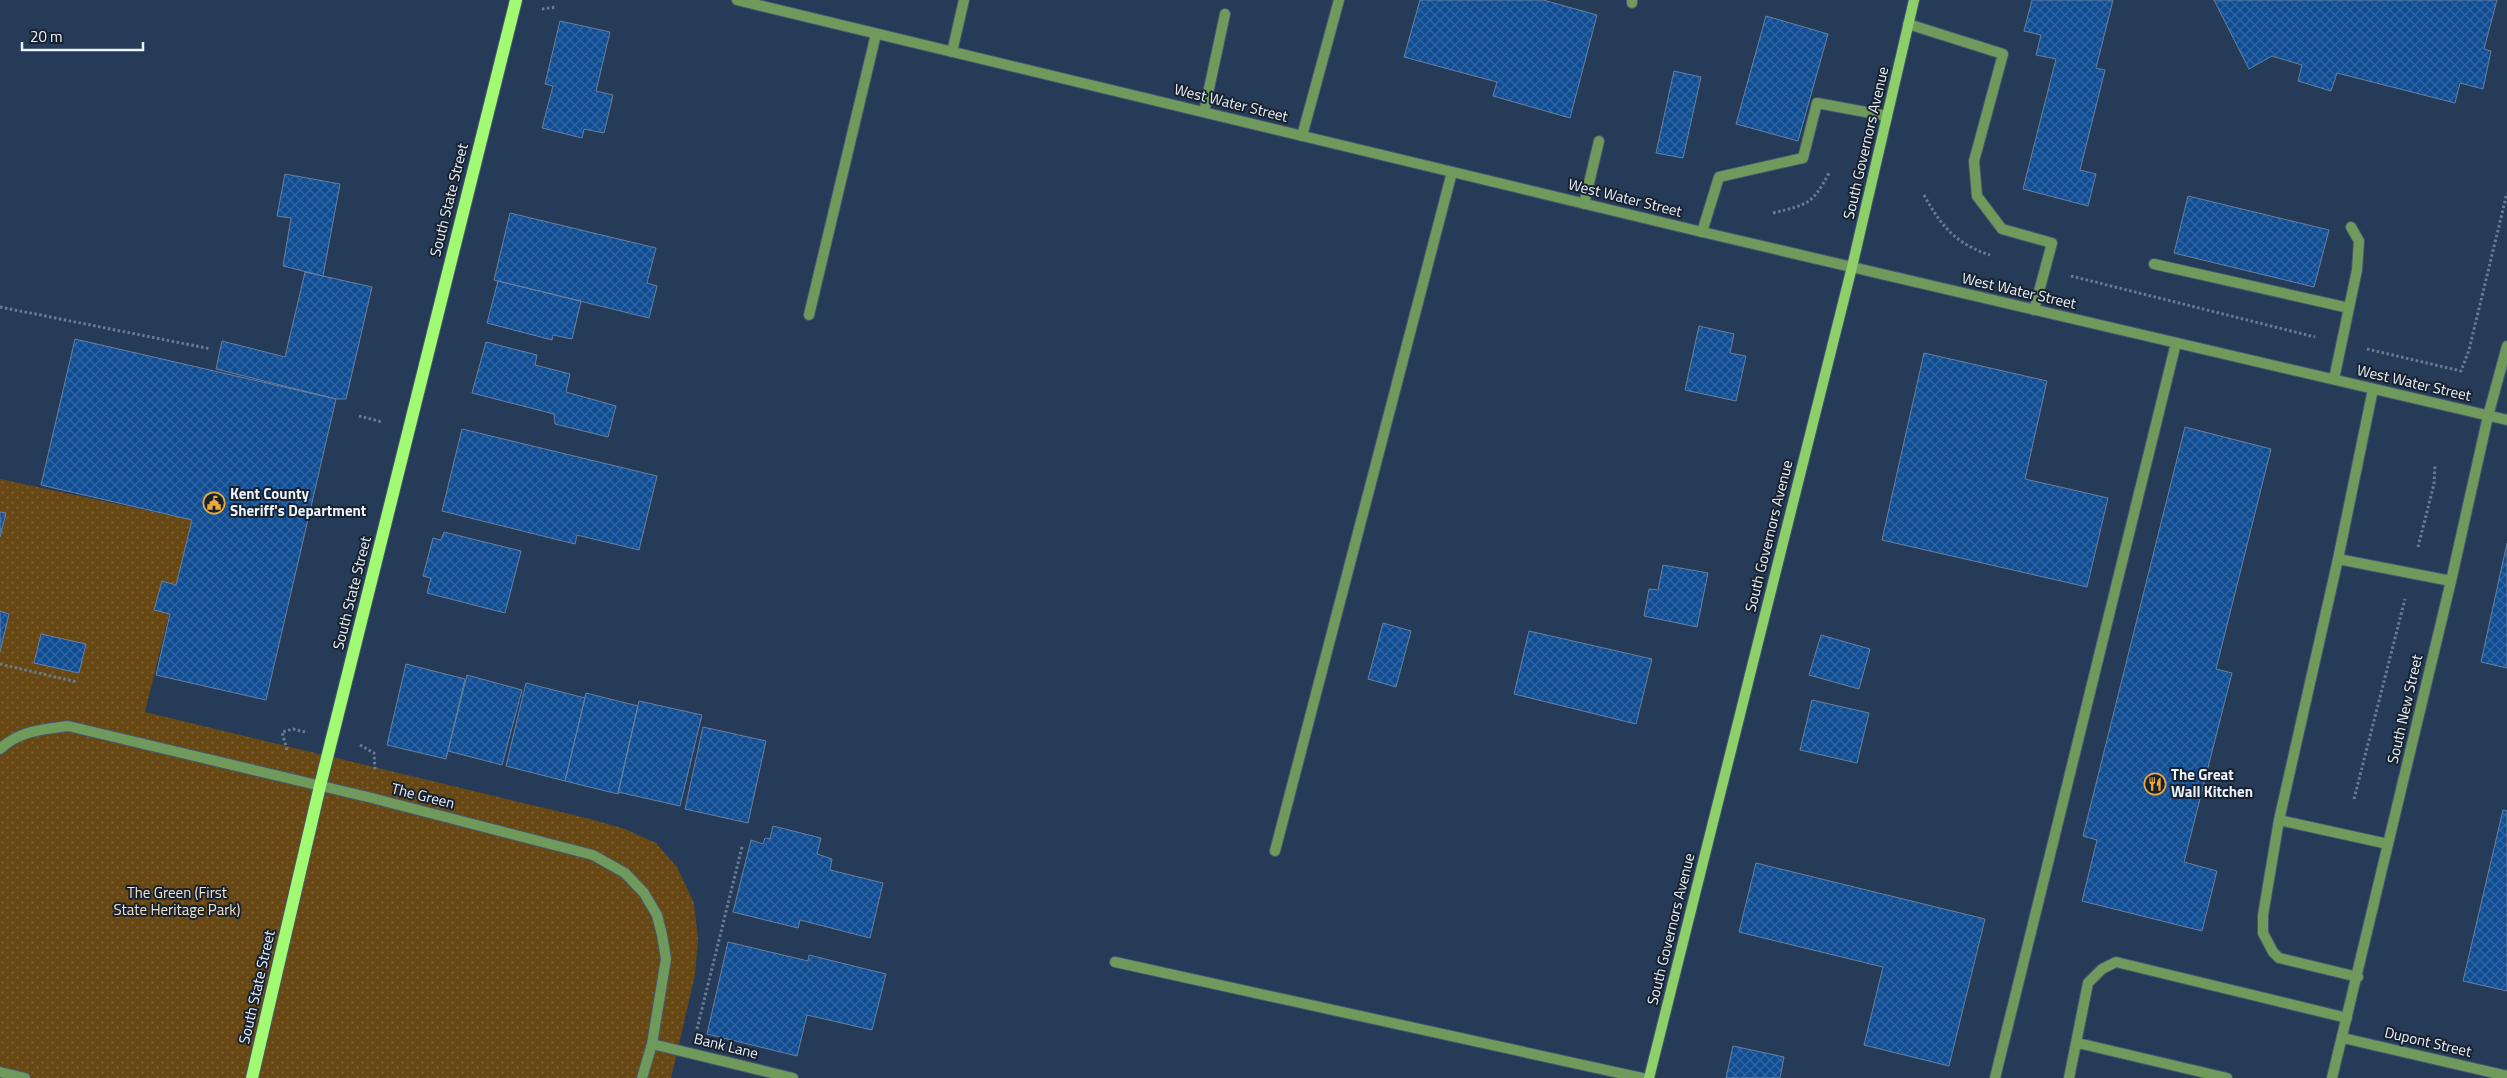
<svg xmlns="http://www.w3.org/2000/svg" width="2507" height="1078" viewBox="0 0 2507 1078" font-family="'Titillium Web',sans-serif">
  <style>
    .park { fill: url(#park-dots) }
    .building { fill: url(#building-cross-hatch); stroke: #6780a0 }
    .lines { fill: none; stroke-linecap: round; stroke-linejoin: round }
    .service-casing { stroke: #455873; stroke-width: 12 }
    .minor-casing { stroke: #455873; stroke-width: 12 }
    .tertiary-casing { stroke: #455873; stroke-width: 12 }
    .secondary-casing { stroke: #455873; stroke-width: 12 }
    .primary-casing { stroke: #455873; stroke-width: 14 }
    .path { stroke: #6a7b92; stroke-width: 3; stroke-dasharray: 2.5 2.5; stroke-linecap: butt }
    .service { stroke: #709a5b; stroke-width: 10 }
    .minor { stroke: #709a5b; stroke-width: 10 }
    .tertiary { stroke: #709a5b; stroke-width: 10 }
    .secondary { stroke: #8dd069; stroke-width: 10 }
    .primary { stroke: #a2f972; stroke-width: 12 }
    .labels { text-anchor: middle; stroke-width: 4; stroke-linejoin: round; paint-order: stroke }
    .street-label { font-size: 15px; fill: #eaf3fe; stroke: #18222f }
    .poi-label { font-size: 15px; font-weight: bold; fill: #eaf3fe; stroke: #18222f; text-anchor: start }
    .park-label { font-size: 15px; fill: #f3e1c8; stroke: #18222f }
  </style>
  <defs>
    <pattern id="park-dots" width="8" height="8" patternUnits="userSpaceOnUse" patternTransform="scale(1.25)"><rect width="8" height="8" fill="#674814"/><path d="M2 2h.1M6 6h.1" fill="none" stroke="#7d6337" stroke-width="1.8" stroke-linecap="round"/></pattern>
    <pattern id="building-cross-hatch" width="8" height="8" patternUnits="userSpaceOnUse" patternTransform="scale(1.25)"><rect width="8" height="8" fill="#104d93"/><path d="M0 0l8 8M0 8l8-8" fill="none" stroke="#3367a3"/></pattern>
  </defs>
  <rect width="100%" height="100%" fill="#253b58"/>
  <path class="park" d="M0,479l192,41 -47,192 445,107 35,10 31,14 21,24 17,36 4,36 -3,36 -24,103h-671z"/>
  <path class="building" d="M1420,0h123l54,15 -27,103 -77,-22 4,-14 -93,-25z
    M2032,0h81l-17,68 9,2 -25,100 16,4 -8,32 -65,-17 33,-130 -20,-4 5,-20 -17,-4z
    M2214,0h283l-13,49 7,2 -8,38 -23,-6 -5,20 -118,-30 -6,18 -33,-10 4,-16 -30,-9 -23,13z
    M1766,16l62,18 -30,107 -62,-17z
    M560,21l50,11 -14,59 17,4 -9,38 -20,-4 -2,9 -40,-10 11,-42 -8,-2z
    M1674,71l27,6 -18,81 -27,-5z
    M285,174l55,10 -17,92 -40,-10 8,-48 -14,-2z
    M2188,196l141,34 -15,57 -140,-34z
    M510,213l146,35 -9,35 10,3 -8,32 -155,-38z
    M305,272l67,15 -26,112h-10l-120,-30 6,-28 63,16z
    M498,281l83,20 -9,38 -19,-4 -1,5 -65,-17z
    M1699,326l35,8 -4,19 16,3 -10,45 -51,-11z
    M75,339l261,60 -70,301 -110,-25 14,-61 -16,-4 8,-29 14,4 16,-65 -151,-35z
    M486,342l51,13 -2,10 35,9 -4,18 50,14 -8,31 -53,-13 -1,-10 -82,-21z
    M1924,353l123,28 -22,98 83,19 -21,89 -205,-47z
    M2185,427l86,22 -55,220 16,4 -48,189 33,9 -15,60 -120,-30 15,-61 -14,-4z
    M462,429l195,47 -18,74 -62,-15 -2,9 -133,-33z
    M0,512l6,1 -6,24z
    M444,532l77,19 -16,62 -78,-20 4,-15 -8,-2 10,-38 8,2z
    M2507,543v125l-26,-6z
    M1663,565l45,8 -11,54 -53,-11 5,-27 9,1z
    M0,611l9,3 -9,38z
    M1383,623l28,8 -15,56 -28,-8z
    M1529,631l123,28 -16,65 -122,-30z
    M41,634l45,10 -7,29 -45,-10z
    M1821,635l49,14 -11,40 -50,-14z
    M406,664l59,15 -19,80 -59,-14z
    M467,675l55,15 -20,75 -54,-14z
    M526,683l59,15 -20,83 -59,-15z
    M586,693l52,13 -20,88 -53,-13z
    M1812,700l57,13 -12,50 -57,-13z
    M639,701l63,14 -22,91 -62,-14z
    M703,727l63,14 -18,82 -63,-14z
    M2503,810l4,1v180l-44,-10z
    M773,826l48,12 -4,16 15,5 -2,11 53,13 -13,55 -70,-18 -2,8 -65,-16 18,-72 12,4 2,-6 5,1z
    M1756,863l229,56 -36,147 -85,-21 19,-78 -144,-35z
    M728,942l80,19 1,-6 77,19 -14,56 -65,-15 -10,41 -90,-22z
    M1733,1046l51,11 -4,21h-54z"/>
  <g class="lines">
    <g class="service-casing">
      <path id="service" d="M1632,3v-3
        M1908,24l95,30 -29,107 3,35 25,33 50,14 -18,67
        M952,52l12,-52
        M1204,112l21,-98
        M1302,136l37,-136
        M1584,204l15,-63
        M1702,232l17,-55 84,-19 14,-55 70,13
        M2154,264l195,44
        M809,315l67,-281
        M2334,379l23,-109 2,-29 -8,-14
        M2338,559l35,-170
        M2279,820l109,24
        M1275,851l177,-679
        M1115,962l527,116
        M2358,977l-79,-19 -6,-6 -10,-19v-18l16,-95 59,-261 113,22
        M2078,1043l149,35
        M1995,1078l181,-735
        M2069,1078l19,-95 14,-14 14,-7 231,56"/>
    </g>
    <g class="minor-casing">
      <path id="minor" d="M0,749c19,-18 43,-20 68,-23l300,71 225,58 32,18 19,20 13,22 5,20 4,24 -14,85 -10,34
        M2343,1038l164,38
        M652,1044l141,34
        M0,1072l25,6
        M2332,1078l119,-497 37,-165 19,-70"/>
    </g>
    <g class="tertiary-casing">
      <path id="tertiary" d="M737,0l965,232 805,188"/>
    </g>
    <g class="secondary-casing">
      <path id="secondary" d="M1649,1078l203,-811 62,-267"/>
    </g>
    <g class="primary-casing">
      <path id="primary" d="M252,1078l68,-292 196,-786"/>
    </g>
    <path class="path" d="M542,9l15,-2
      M1924,195c17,31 32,49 66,60
      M1773,213c35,-9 39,-8 56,-40
      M2071,276l244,61
      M0,307l211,42
      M2367,349l94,22 8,-21 38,-157
      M359,416l23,6
      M2418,547l16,-63 1,-19
      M0,664l77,18
      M360,745l14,8 1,17
      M287,750l-5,-18 11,-3 12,3
      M2354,799l51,-200
      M697,1029l45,-182"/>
    <use href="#service" class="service"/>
    <use href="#minor" class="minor"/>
    <use href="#tertiary" class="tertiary"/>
    <use href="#secondary" class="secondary"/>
    <use href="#primary" class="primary"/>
  </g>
  <defs>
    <g id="civic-ring" transform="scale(1.125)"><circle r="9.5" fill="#18222f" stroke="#eca93a" stroke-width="1.5"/><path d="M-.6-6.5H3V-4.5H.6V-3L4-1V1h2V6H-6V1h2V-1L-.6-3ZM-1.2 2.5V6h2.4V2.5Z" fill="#eca93a"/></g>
    <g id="restaurant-ring" transform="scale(1.125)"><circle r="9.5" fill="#18222f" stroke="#eca93a" stroke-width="1.5"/><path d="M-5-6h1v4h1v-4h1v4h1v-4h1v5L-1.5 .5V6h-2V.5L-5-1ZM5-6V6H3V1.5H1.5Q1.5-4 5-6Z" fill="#eca93a"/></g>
  </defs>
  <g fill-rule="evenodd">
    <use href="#civic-ring" x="214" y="503"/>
    <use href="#restaurant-ring" x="2155" y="784"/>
  </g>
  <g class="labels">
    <g class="street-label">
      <text transform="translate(1231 103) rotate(14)" y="5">West Water Street</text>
      <text transform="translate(1866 143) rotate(-77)" y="5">South Governors Avenue</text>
      <text transform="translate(1625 198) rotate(14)" y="5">West Water Street</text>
      <text transform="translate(449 200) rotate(-76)" y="5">South State Street</text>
      <text transform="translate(2019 291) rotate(13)" y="5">West Water Street</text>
      <text transform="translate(2414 383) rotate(13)" y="5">West Water Street</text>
      <text transform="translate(1769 536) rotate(-76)" y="5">South Governors Avenue</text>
      <text transform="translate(352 593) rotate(-76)" y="5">South State Street</text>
      <text transform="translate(2405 709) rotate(-77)" y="5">South New Street</text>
      <text transform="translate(423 796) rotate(14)" y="5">The Green</text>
      <text transform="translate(1671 929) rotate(-76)" y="5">South Governors Avenue</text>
      <text transform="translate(257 987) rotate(-77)" y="5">South State Street</text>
      <text transform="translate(2428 1042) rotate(13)" y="5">Dupont Street</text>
      <text transform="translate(726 1046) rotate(14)" y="5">Bank Lane</text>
    </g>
    <g class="poi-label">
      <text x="230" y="499">Kent County<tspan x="230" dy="17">Sheriff's Department</tspan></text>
      <text x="2171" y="780">The Great<tspan x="2171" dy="17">Wall Kitchen</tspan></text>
    </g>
    <g class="park-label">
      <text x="177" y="898">The Green (First<tspan x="177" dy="17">State Heritage Park)</tspan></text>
    </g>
  </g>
  <path d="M22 42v8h121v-8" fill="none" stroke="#eaf3fe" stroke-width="2.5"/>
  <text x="30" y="42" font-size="15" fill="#eaf3fe" stroke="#18222f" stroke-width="4" paint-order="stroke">20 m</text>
</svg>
